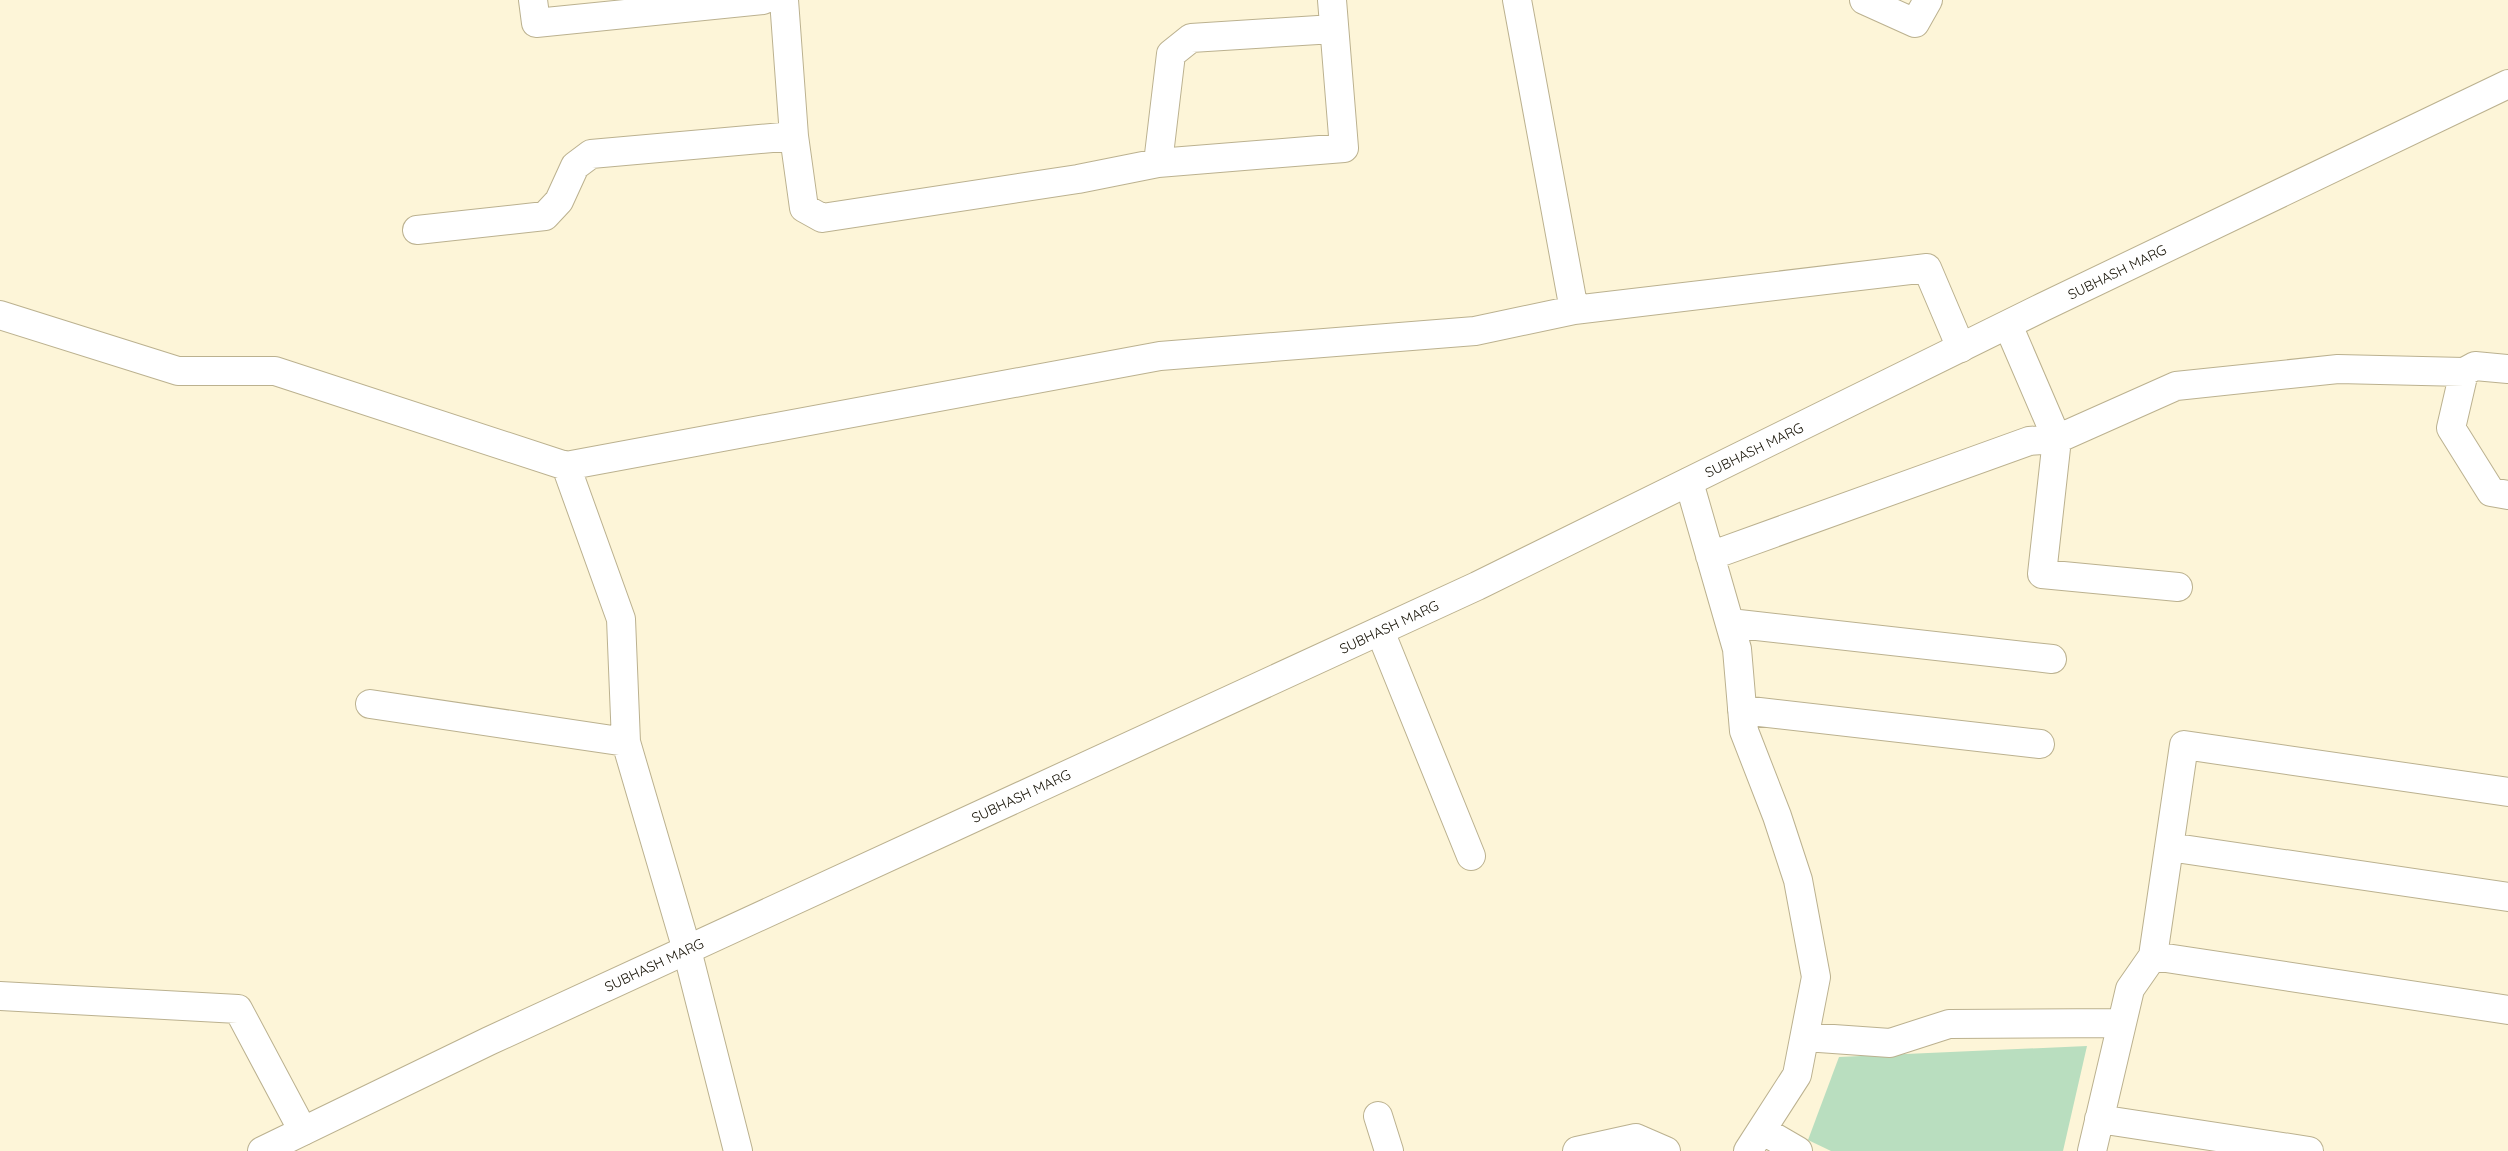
<svg xmlns="http://www.w3.org/2000/svg" width="2508" height="1151" viewBox="0 0 2508 1151" font-family="Quicksand,sans-serif">
  <style>
    .green { fill: #b9debf }
    .lines { fill: none; stroke-linecap: round; stroke-linejoin: round }
    .minor-casing { stroke: #bbb18f; stroke-width: 30 }
    .major-casing { stroke: #bbb18f; stroke-width: 30 }
    .minor { stroke: #fff; stroke-width: 28 }
    .major { stroke: #fff; stroke-width: 28 }
    .labels { text-anchor: middle; stroke-width: 4.5; stroke-linejoin: round; paint-order: stroke }
    .street-label { font-size: 14px; fill: #151105; stroke: #fff }
  </style>
  <rect width="100%" height="100%" fill="#fdf5d8"/>
  <path class="green" d="M2087,1046l-24,105h-232l-23,-11 31,-83z"/>
  <g class="lines">
    <g class="minor-casing">
      <path id="minor" d="M533,0l3,23 227,-23
        M784,0l10,136 10,72 18,10 256,-39 80,-16 186,-15 -12,-148
        M1517,0l57,310
        M1864,0l51,23 13,-23
        M1158,163l13,-109 20,-16 143,-9
        M417,230l128,-14 14,-15 16,-35 16,-12 203,-18
        M0,315l178,56h97l291,95 594,-110 315,-25 99,-21 353,-42 34,80
        M2008,325l49,114 -15,135 136,13
        M2464,372l-13,56 40,64 17,3
        M566,466l55,153 5,123 61,208 51,201
        M1689,482l48,167 7,82 33,85 21,64 18,97 -19,98 -49,76
        M1710,556l319,-115 28,-2 119,-53 162,-17 126,3 11,-6 33,3
        M1730,623l322,36
        M1380,631l91,225
        M370,704l256,38
        M1742,710l298,34
        M2169,847l339,50
        M2153,956l355,54
        M0,996l238,13 65,122
        M1805,1037l85,6 59,-19 173,-1
        M1378,1116l11,35
        M2099,1119l210,32
        M1762,1130l36,21
        M1577,1151l59,-13 30,13
        M2092,1151l38,-162 23,-33 31,-211 324,47"/>
    </g>
    <g class="major-casing">
      <path id="major" d="M262,1151l227,-110 988,-455 566,-279 465,-223"/>
    </g>
    <use href="#minor" class="minor"/>
    <use href="#major" class="major"/>
  </g>
  <g class="labels">
    <g class="street-label">
      <text transform="translate(2117 272) rotate(-26)" y="5">SUBHASH MARG</text>
      <text transform="translate(1754 450) rotate(-26)" y="5">SUBHASH MARG</text>
      <text transform="translate(1389 627) rotate(-25)" y="5">SUBHASH MARG</text>
      <text transform="translate(1021 796) rotate(-25)" y="5">SUBHASH MARG</text>
      <text transform="translate(654 965) rotate(-25)" y="5">SUBHASH MARG</text>
    </g>
  </g>
</svg>
